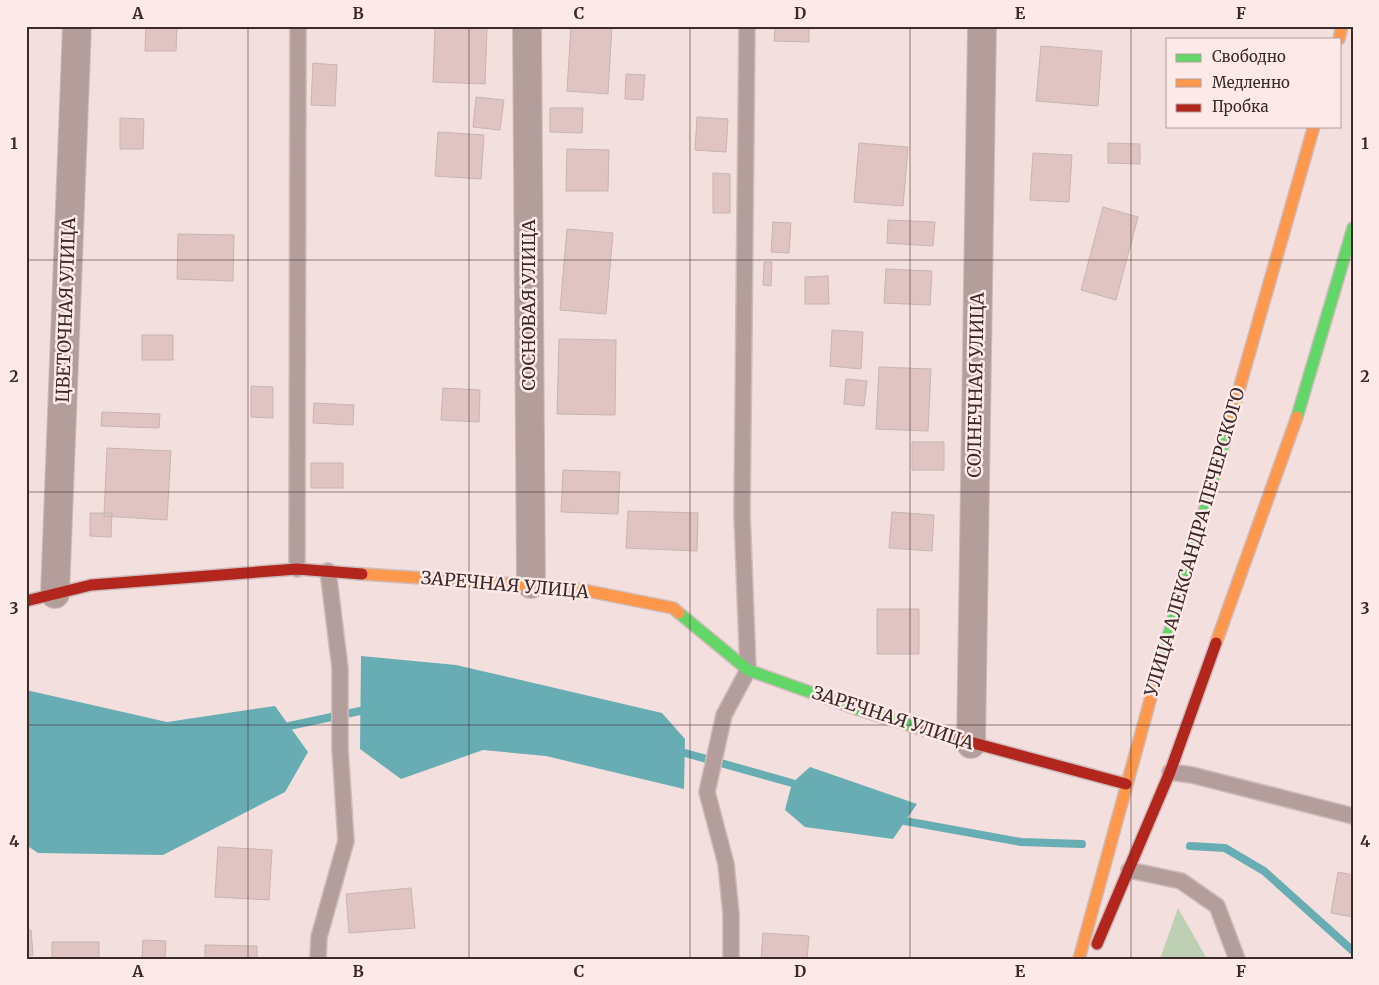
<svg xmlns="http://www.w3.org/2000/svg" width="1379" height="985" viewBox="0 0 1379 985" font-family="Merriweather,serif">
  <style>
    .green { fill: #bed0b3 }
    .water { fill: #68adb3 }
    .lines { fill: none; stroke-linecap: round; stroke-linejoin: round }
    .stream { stroke: #68adb3; stroke-width: 8 }
    .building { fill: #dfc4c2; stroke: #c6b5b3 }
    .lane-casing { stroke: #cdbcbb; stroke-width: 18 }
    .street-casing { stroke: #cdbcbb; stroke-width: 30 }
    .fast-casing { stroke: #cdbcbb; stroke-width: 14 }
    .slow-casing { stroke: #cdbcbb; stroke-width: 14 }
    .jam-casing { stroke: #cdbcbb; stroke-width: 14 }
    .lane { stroke: #b39e9c; stroke-width: 15 }
    .street { stroke: #b39e9c; stroke-width: 28 }
    .fast { stroke: #63d668; stroke-width: 11 }
    .slow { stroke: #ff974d; stroke-width: 11 }
    .jam { stroke: #b3261e; stroke-width: 11 }
    .grid { fill: none; stroke: #3c2a29; stroke-width: 1; stroke-opacity: 0.55 }
    .labels { text-anchor: middle; stroke-width: 5; stroke-linejoin: round; paint-order: stroke }
    .street-label { font-size: 18px; fill: #3c2a29; stroke: #fde9e7 }
    .neatline { fill: none; stroke: #3c2a29; stroke-width: 2 }
    .grid-label { font-size: 16px; text-anchor: middle; font-weight: bold; fill: #3c2a29 }
  </style>
  <rect width="100%" height="100%" fill="#f3dfdd"/>
  <path class="green" d="M1178,908l29,51h-47z"/>
  <path class="water" d="M361,656l95,9 206,48 23,26 -1,50 -138,-33 -63,-6 -82,29 -41,-30z
    M26,690l141,32 108,-16 33,46 -23,40 -122,63 -125,-2 -12,-8z
    M810,767l107,37 -24,35 -88,-12 -20,-17 7,-27z"/>
  <g class="lines">
    <path class="stream" d="M289,726l71,-15
      M685,753l107,30
      M905,821l116,21 61,2
      M1190,846l35,2 39,23 89,80"/>
  </g>
  <path class="building" d="M146,26h31l-1,25h-31z
    M571,26h41l-4,68 -41,-3z
    M775,26h34v16l-35,-1z
    M435,27l52,1 -2,56 -52,-2z
    M1041,46l61,5 -4,55 -62,-5z
    M313,63l24,2 -2,41 -24,-1z
    M626,74l19,1 -2,25 -18,-1z
    M476,97l28,3 -4,30 -27,-3z
    M550,108h33l-1,25 -32,-1z
    M697,117l31,2 -2,33 -31,-2z
    M120,118l24,1 -1,30h-23z
    M438,132l46,3 -3,44 -46,-3z
    M859,143l49,4 -5,59 -49,-4z
    M1108,143l32,1v20l-32,-1z
    M567,149l42,1 -1,41h-42z
    M1033,153l39,2 -3,47 -39,-2z
    M713,173l17,1v39h-17z
    M1103,207l35,10 -22,83 -35,-10z
    M888,220l47,2 -2,24 -46,-3z
    M773,222l18,1 -2,30 -18,-1z
    M567,229l46,4 -7,81 -46,-4z
    M178,234l56,1 -1,46 -56,-2z
    M764,262h8l-1,24 -8,-1z
    M886,269l46,2 -2,34 -46,-2z
    M828,276l1,28h-24v-27z
    M832,330l31,2 -2,37 -31,-3z
    M142,335h31v25h-31z
    M559,339l57,1 -1,75 -58,-1z
    M879,367l52,2 -3,62 -52,-2z
    M846,379l21,2 -3,25 -20,-2z
    M251,386l22,1v31l-22,-1z
    M443,388l37,2 -1,32 -38,-2z
    M314,403l40,2 -1,20 -40,-2z
    M102,412l58,2 -1,14 -58,-2z
    M912,442h32v28h-32z
    M107,448l64,3 -4,69 -63,-4z
    M311,463h32v25h-32z
    M563,470l57,2 -2,42 -57,-2z
    M628,511l70,2 -1,38 -71,-3z
    M892,512l42,3 -2,36 -43,-3z
    M90,513h22l-1,24 -21,-1z
    M877,609h42v45h-42z
    M218,847l54,3 -3,50 -54,-3z
    M1338,872l15,3v42l-22,-4z
    M411,888l4,40 -66,5 -3,-39z
    M26,930h5l2,25 -7,1z
    M763,933l46,3 -2,23h-46z
    M143,940l23,1 -1,18h-23z
    M52,942h47v17h-47z
    M205,945l52,1v13h-52z"/>
  <g class="lines">
    <g class="lane-casing">
      <path id="lane" d="M297,569l1,-543
        M1170,772l22,3 161,41
        M1129,870l52,11 36,25 20,53
        M318,959l1,-22 27,-96 -6,-93v-80l-12,-97
        M731,959v-45l-5,-50 -19,-72 17,-77 24,-45 -6,-156 5,-488"/>
    </g>
    <g class="street-casing">
      <path id="street" d="M527,26l4,558
        M55,594l22,-568
        M971,744l11,-718"/>
    </g>
    <g class="fast-casing">
      <path id="fast" d="M1297,417l56,-189
        M679,613l69,57 109,39 68,21
        M1154,686l76,-265"/>
    </g>
    <g class="slow-casing">
      <path id="slow" d="M1339,39l3,-13
        M1230,421l84,-295
        M362,574l211,14 100,20 6,5
        M1216,643l81,-226
        M1079,959l75,-273"/>
    </g>
    <g class="jam-casing">
      <path id="jam" d="M26,601l65,-16 206,-16 65,5
        M925,730l201,54
        M1097,944l73,-172 46,-129"/>
    </g>
    <use href="#lane" class="lane"/>
    <use href="#street" class="street"/>
    <use href="#fast" class="fast"/>
    <use href="#slow" class="slow"/>
    <use href="#jam" class="jam"/>
  </g>
  <path class="grid" d="M248,26v933M469,26v933M690,26v933M910,26v933M1131,26v933M26,260h1327M26,492h1327M26,725h1327"/>
  <g class="labels">
    <g class="street-label">
      <text transform="translate(529 305) rotate(-90)" y="6">СОСНОВАЯ УЛИЦА</text>
      <text transform="translate(66 310) rotate(-88)" y="6">ЦВЕТОЧНАЯ УЛИЦА</text>
      <text transform="translate(976 385) rotate(-89)" y="6">СОЛНЕЧНАЯ УЛИЦА</text>
      <text transform="translate(1195 542) rotate(-74)" y="6">УЛИЦА АЛЕКСАНДРА ПЕЧЕРСКОГО</text>
      <text transform="translate(505 585) rotate(5)" y="6">ЗАРЕЧНАЯ УЛИЦА</text>
      <text transform="translate(893 718) rotate(18)" y="6">ЗАРЕЧНАЯ УЛИЦА</text>
    </g>
  </g>
  <rect width="1379" height="985" fill="none" stroke="#fde9e7" stroke-width="55"/>
  <rect x="1166" y="38" width="175" height="90" fill="#fde9e7" stroke="#b09d9b"/>
  <rect x="1176" y="54" width="25" height="8" fill="#63d668" stroke="#b09d9b"/>
  <text x="1212" y="62" font-size="15" fill="#3c2a29">Свободно</text>
  <rect x="1176" y="79" width="25" height="8" fill="#ff974d" stroke="#b09d9b"/>
  <text x="1212" y="88" font-size="15" fill="#3c2a29">Медленно</text>
  <rect x="1176" y="104" width="25" height="8" fill="#b3261e" stroke="#b09d9b"/>
  <text x="1212" y="112" font-size="15" fill="#3c2a29">Пробка</text>
  <rect x="28" y="28" width="1324" height="930" class="neatline"/>
  <g class="grid-label">
    <text x="138" y="19">A</text>
    <text x="358" y="19">B</text>
    <text x="579" y="19">C</text>
    <text x="800" y="19">D</text>
    <text x="1020" y="19">E</text>
    <text x="1241" y="19">F</text>
    <text x="14" y="149">1</text>
    <text x="1365" y="149">1</text>
    <text x="14" y="382">2</text>
    <text x="1365" y="382">2</text>
    <text x="14" y="614">3</text>
    <text x="1365" y="614">3</text>
    <text x="14" y="847">4</text>
    <text x="1365" y="847">4</text>
    <text x="138" y="977">A</text>
    <text x="358" y="977">B</text>
    <text x="579" y="977">C</text>
    <text x="800" y="977">D</text>
    <text x="1020" y="977">E</text>
    <text x="1241" y="977">F</text>
  </g>
</svg>
